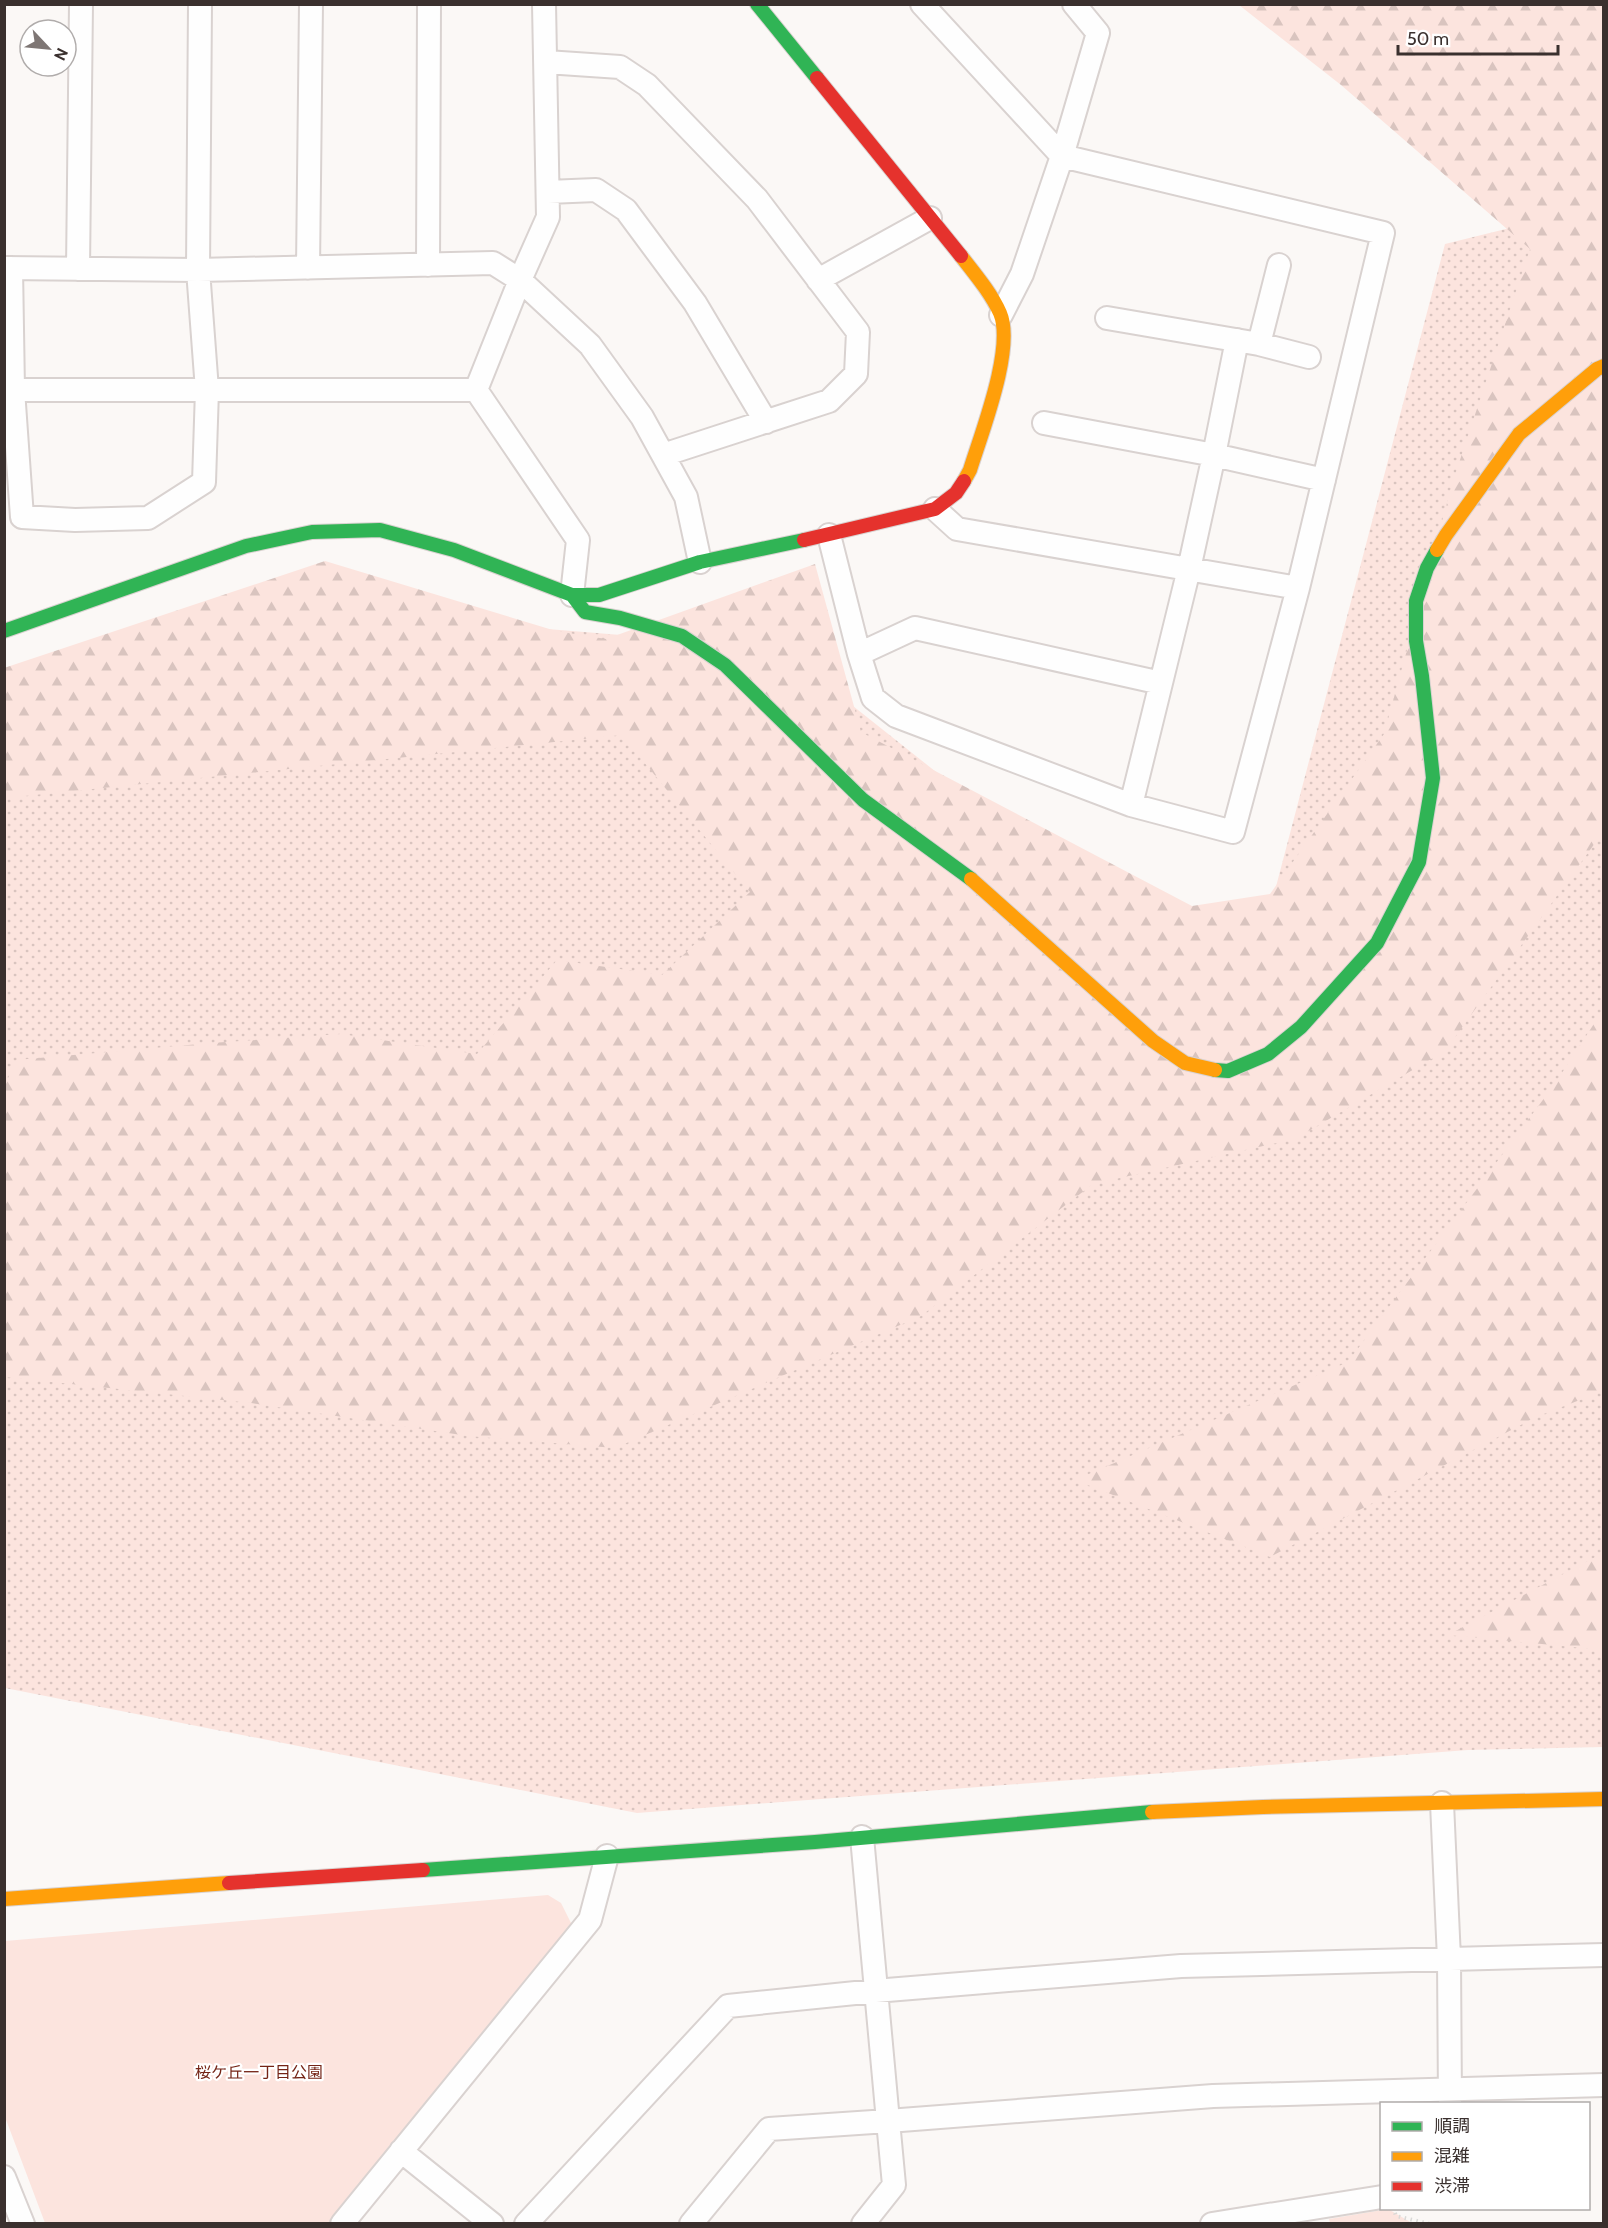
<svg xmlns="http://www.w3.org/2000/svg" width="1608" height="2228" viewBox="0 0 1608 2228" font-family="Cabin,'Noto Sans JP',sans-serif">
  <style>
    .grass { fill: url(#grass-dots) }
    .forest { fill: url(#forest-firs) }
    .park { fill: #fce4de }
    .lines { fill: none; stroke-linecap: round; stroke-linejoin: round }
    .street-casing { stroke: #d9d2d0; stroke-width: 26 }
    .fast-casing { stroke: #d9d2d0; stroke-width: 16 }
    .slow-casing { stroke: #d9d2d0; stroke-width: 16 }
    .jam-casing { stroke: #d9d2d0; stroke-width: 16 }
    .path { stroke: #dad9d7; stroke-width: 4; stroke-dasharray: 1.5 4.5; stroke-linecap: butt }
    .street { stroke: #fefefe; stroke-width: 22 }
    .fast { stroke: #30b455; stroke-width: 14 }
    .slow { stroke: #ff9f0a; stroke-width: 14 }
    .jam { stroke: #e5322d; stroke-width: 14 }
    .labels { text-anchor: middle; stroke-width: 4.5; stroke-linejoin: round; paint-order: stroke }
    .park-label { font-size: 16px; fill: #742416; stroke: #fff }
  </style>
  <defs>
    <pattern id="grass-dots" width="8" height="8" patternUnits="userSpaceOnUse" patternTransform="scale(1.5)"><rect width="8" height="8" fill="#fce4de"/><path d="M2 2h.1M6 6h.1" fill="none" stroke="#d9c4bf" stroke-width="1.8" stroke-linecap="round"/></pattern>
    <pattern id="forest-firs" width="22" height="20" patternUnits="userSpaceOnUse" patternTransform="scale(1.5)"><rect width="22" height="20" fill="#fce4de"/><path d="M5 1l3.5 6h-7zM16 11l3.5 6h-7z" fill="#d9c4bf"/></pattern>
  </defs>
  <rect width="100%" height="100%" fill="#fbf8f6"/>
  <path class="grass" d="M1603,205v1542l-135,3 -831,63 -632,-125v-951l274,-130 501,41 365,290 118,-2 182,-692z"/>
  <path class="forest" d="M1239,5h364v827l-158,219 -150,88 -202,45 -172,132 -306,132 -147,-12 -217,-33 -246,-26v-292l11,-25 195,-17 130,-9 136,20 80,-94 105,15 88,-83 -128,-157 -617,63 -1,-130 321,-107 231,70 50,8 209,-75 46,168 331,174 78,-12 114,-160 69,-253 77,-232 -189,-164z
    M1603,1010v381l-67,26 -266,140 -195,-77 273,-118 206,-277z
    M1603,1553v97l-155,-15z"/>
  <path class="park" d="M548,1895l13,8 12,24 -242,296h-286l-40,-106v-176z
    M1388,2209l24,14h-82l-1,-4z"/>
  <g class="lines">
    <g class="street-casing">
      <path id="street" d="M546,62l74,5 27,18 110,114 101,133 -2,42 -27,27 -166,54
        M548,192l48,-2 30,20 69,93 71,119
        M428,265l1,-261
        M4,268l194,2 295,-7 27,17 70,65 52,72 44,80 14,65
        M11,268l2,122 9,127 53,3 73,-2 56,-36 3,-92 -9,-120 2,-266
        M308,268l3,-264
        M78,269l3,-265
        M818,280l112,-62
        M1001,315l21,-41 40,-118 36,-123 -24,-29
        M1107,318l152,26 50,13
        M1259,344l20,-79
        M13,390h463l102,150 -6,55
        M476,390l44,-110 28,-63 -4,-213
        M1044,423l170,32 23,-115
        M935,509l22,20 341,59
        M829,535l30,119 14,44 23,18 235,89 102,27 65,-244 85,-355 -321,-77 -140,-152
        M859,654l56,-26 246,55
        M1131,805l58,-236 25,-114 110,25
        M1442,1803l7,156 1,143
        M401,2151l91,73
        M4,2177l19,47
        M342,2224l248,-304 17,-64
        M526,2224l202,-218 147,-15 306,-25 423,-11
        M691,2224l78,-95 119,-8 -26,-284
        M863,2224l31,-39 -6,-64 325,-25 391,-11
        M1212,2224l170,-27"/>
    </g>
    <g class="fast-casing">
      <path id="fast" d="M757,4l60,74
        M572,595l13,17 35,6 62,18 43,29 138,135 108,79
        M4,631l242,-85 66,-14 68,-2 74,20 118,45h27l101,-33 104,-22
        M1215,1070l13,1 40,-17 33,-27 76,-84 42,-81 14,-84 -11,-102 -6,-35v-40l11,-33 10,-18
        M423,1870l392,-28 337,-30"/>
    </g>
    <g class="slow-casing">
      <path id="slow" d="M961,256c14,18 30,37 39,57 15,35 -19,121 -30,157l-6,11
        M1437,550l9,-15 73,-101 78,-65 7,-3
        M971,879l182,162 32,22 30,7
        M1152,1812l111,-5 341,-8
        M4,1899l225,-16"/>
    </g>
    <g class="jam-casing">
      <path id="jam" d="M817,78l144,178
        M804,540l131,-31 21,-16 8,-12
        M229,1883l194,-13"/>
    </g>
    <path class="path" d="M1395,2213l1,3 34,8"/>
    <use href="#street" class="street"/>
    <use href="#fast" class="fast"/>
    <use href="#slow" class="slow"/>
    <use href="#jam" class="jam"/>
  </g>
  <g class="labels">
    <g class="park-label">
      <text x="259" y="2078">桜ケ丘一丁目公園</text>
    </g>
  </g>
  <rect width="1608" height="2228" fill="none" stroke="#3a302e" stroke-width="12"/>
  <rect x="1380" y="2102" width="210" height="108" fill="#ffffff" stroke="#b0acab" stroke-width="1.5"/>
  <rect x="1392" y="2122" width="30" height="9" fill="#30b455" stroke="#b0acab" stroke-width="1.5"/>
  <text x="1434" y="2132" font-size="18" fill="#3a302e">順調</text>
  <rect x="1392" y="2152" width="30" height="9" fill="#ff9f0a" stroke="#b0acab" stroke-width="1.5"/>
  <text x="1434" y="2162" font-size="18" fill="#3a302e">混雑</text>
  <rect x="1392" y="2182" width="30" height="9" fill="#e5322d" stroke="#b0acab" stroke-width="1.5"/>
  <text x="1434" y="2192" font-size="18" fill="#3a302e">渋滞</text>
  <g transform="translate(48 48) rotate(116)"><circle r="28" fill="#ffffff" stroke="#b0acab" stroke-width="1.5"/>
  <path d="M0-4.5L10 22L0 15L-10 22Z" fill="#7e7674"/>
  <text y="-9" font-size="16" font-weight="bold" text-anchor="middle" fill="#3a302e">N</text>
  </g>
  <path d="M1398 45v9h160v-9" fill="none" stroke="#3a302e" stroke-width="3"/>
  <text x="1407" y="45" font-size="18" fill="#3a302e" stroke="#ffffff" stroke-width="4.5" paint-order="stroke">50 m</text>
</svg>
